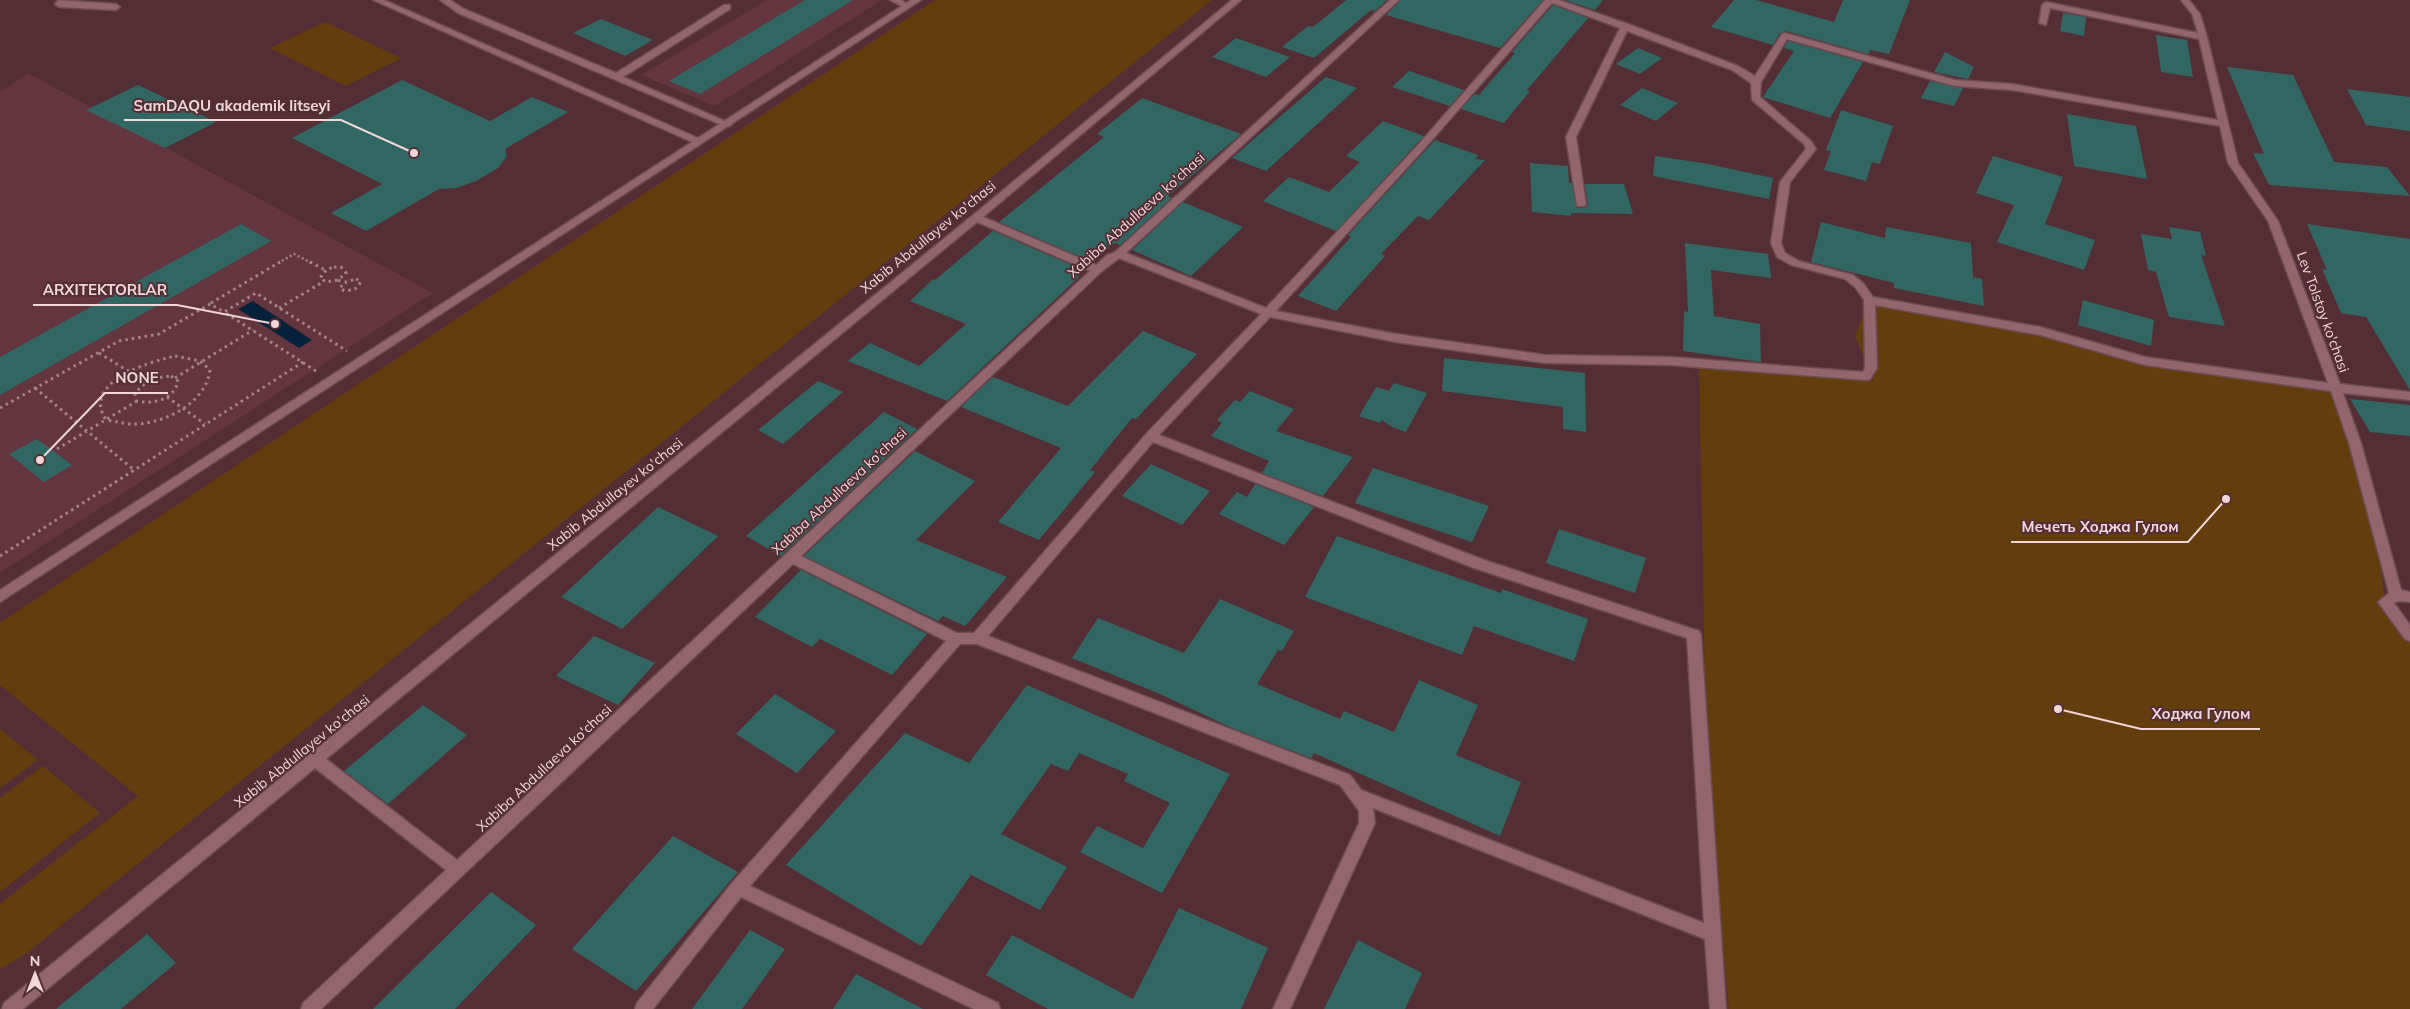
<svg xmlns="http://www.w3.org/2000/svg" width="2410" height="1009" viewBox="0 0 2410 1009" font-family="Mulish,sans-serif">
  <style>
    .built { fill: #63353e }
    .green { fill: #623e0e }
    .water { fill: #06223b }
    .building { fill: #326662 }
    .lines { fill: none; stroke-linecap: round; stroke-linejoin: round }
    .service-casing { stroke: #6c4b52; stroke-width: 3 }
    .minor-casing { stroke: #6c4b52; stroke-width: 3 }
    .path-far1 { stroke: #a4858a; stroke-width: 2.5; stroke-dasharray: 2 2.5; stroke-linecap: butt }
    .path { stroke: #a4858a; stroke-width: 3; stroke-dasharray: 2.5 4; stroke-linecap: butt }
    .service { fill: #91666d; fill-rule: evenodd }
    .minor { fill: #91666d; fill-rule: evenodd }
    .labels { text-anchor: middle; stroke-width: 4; stroke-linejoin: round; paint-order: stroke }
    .street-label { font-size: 14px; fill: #f0d7da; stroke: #542e35 }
    .leader { fill: none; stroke: #f0d7da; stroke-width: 2 }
    .callout-dot { fill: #f0d7da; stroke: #542e35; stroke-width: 2 }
    .callout-label { font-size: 15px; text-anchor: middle; font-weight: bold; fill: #f0d7da; stroke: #542e35; stroke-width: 4; stroke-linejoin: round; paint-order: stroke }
  </style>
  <rect width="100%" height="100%" fill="#542e35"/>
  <path class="built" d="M767,0h115l-167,106 -74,-31z
    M28,73l405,220 -433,280v-481z"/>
  <path class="green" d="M935,0h277l-1185,953 -27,16v-65l138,-108 -138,-111v-62z
    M325,22l76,36 -55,28 -76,-38z
    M1869,300l181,34 122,31 164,23 36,116 13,98 25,32v375h-681l-22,-224 -8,-419 174,15 -18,-45z
    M0,729l38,31 -38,28z
    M43,766l57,47 -100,79v-94z"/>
  <path class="water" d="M253,301l59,39 -13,8 -61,-39z"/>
  <path class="building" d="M805,0h48l-153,94 -31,-13z
    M1346,0h41l-12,11 -4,-1 -57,48 -32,-11 26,-21 5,1z
    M1401,0h142l-43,48 -114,-33z
    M1565,0h38l-8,10z
    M1734,0h22l78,22 9,-22h67l-21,54 -18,-4 -3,4 -82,-23 -6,2 -7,12 -62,-18z
    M1553,5l35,13 -61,72 3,1 -26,32 -43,-14 14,-15 4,1 36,-42 -3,-1z
    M2063,13l23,4 -2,19 -24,-5z
    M601,19l52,21 -28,16 -52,-23z
    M2156,35l31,5 6,37 -32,-5z
    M1236,38l54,19 -24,20 -54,-20z
    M1788,41l75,21 -33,56 -67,-21 31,-46 -10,-3z
    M1638,48l24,10 -22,16 -24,-10z
    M1945,52l29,15 -6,12 -34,-7z
    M2227,67l66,8 41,87 53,5 23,29 -141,-11 -16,-32 11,1z
    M1409,71l55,19 -14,16 -58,-19z
    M1326,77l31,11 -91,83 -34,-13z
    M402,80l88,41 42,-24 36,15 -63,37 2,7 -9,12 -22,13 -20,7 -17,1 -73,42 -35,-18 51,-29 -90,-46z
    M1930,81l33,7 -9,18 -33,-8z
    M138,85l78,37 -51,26 -79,-38z
    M1642,88l36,15 -22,18 -36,-16z
    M2347,89l63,8v34l-44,-6z
    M1142,98l99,36 -73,62 4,2 -52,47 -5,-2 -22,19 -94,-40 105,-85 -7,-3z
    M1841,110l52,16 -13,38 -8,-2 -6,19 -42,-11 7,-19 -5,-1z
    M2067,114l69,12 11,53 -73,-13z
    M1383,121l41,15 -88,95 -73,-30 26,-24 40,15 31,-30 -14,-6z
    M1435,140l43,15 -3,4 10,1 -56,60 -11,-4 -37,38 4,2 -49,55 -38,-15 53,-59 -3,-2z
    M1655,156l48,7 70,15 -4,21 -116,-23z
    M1993,156l70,21 -18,47 50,16 -11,30 -87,-28 17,-37 -38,-12z
    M1530,163l38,3 1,17h3l5,25h8l3,-3 -3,-21h39l9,30 -62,-1v3l-39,-4z
    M1183,202l60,25 -52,49 -59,-26z
    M1821,222l64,16 1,-11 85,16 2,34 9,2 2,27 -90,-18v-5l-83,-21z
    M241,224l30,17 -271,154v-38z
    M2307,224l103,15v151l-44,-73 -25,-4 -19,-44 5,1z
    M2169,227l31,5 6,24 -5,-1 24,71 -56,-9 -13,-45 -8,-2 -7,-36 31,5z
    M993,231l90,39 -6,6 2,1 -132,124 -99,-40 22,-18 49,23 47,-42 -56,-23 23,-22 2,1z
    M1685,243l83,11 3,24 -60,-8 3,46 46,8 1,38 -78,-11 1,-40 4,1z
    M2083,300l71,20 -3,26 -73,-21z
    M1143,331l54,23 -61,65 -4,-1 -42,52 5,2 -56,68 -41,-18 63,-74 -100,-41 32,-30 75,29z
    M1444,358l141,15 1,59 -23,-3v-22l-121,-16z
    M818,381l25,11 -60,52 -25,-14z
    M1394,383l33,10 -21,39 -14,-5 -10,-7 -2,3 -21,-7 17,-29 13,4z
    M1250,391l44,18 -18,22 77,26 -30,39 -61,-23 7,-12 -58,-25 11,-13 -5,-3 18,-20 5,2z
    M2350,399l60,6v31l-40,-4z
    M884,412l33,17 -136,127 -35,-20z
    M37,439l35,26 -28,17 -35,-28z
    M915,451l60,30 -59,59 91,37 -42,49 -22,-10 -5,5 -134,-65z
    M1151,464l59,27 -28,34 -60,-29z
    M1373,468l116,38 -17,36 -117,-39z
    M1255,484l59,23 -30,38 -65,-31 18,-22 10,5z
    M658,507l60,29 -96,93 -61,-32z
    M1559,529l87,29 -11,35 -89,-30z
    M1337,536l164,57 1,-4 86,30 -14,42 -100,-35 -12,29 -157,-58z
    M801,570l126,64 -35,41 -72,-36 -8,8 -57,-30z
    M1220,599l74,32 -12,20 -4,-1 -21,34 83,35 4,-8 50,21 25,-52 59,25 -22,50 65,27 -21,54 -186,-83 -3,5 -79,-30 -72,-34 -88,-36 26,-40 86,35z
    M594,636l61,27 -37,42 -62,-29z
    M1027,685l203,89 -68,119 -82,-41 17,-26 46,22 27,-45 -46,-22 4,-7 -49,-21 -11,18 -17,-7 -50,70 66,33 -27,43 -69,-35 -50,71 -135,-81 119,-132 64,30z
    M775,694l61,37 -39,42 -61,-39z
    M423,705l44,30 -79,69 -44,-33z
    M673,836l65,36 -102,119 -64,-42z
    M491,892l45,33 -81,84h-82z
    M1179,908l89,40 -27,61h-193l-62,-34 26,-40 121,64z
    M750,930l35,19 -43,60h-50z
    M147,934l29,29 -55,46h-65z
    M1358,940l64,33 -17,36h-81z
    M856,974l67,35h-90z"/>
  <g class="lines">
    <g class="service-casing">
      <path id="service" d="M440,0h10l14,9 152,64 108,-68h6v4l-107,68 109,47 -2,2h-6l-266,-113z
        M890,0h11l11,6 -7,2z"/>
    </g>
    <g class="minor-casing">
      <path id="minor" d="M58,0l58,4 4,3 -4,3 -57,-3 -4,-3z
        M373,0h11l314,138 213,-138h10l-921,602v-12l692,-448z
        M1232,0h9l-258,217 113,48 11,-10 8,-3 275,-252h9l-273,253 140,55 152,-163 127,-145h14l69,24 110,42 17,10 27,-42 3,-1 170,47 57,4 206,36 -19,-81 -149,-31 -4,17 -7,-2 3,-18 4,-3 152,31 -6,-19 -11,-14h8l11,14 7,23 31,126 40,58 62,163 70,8v8l-67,-7 18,50 40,147 9,2v10l-12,-1 -4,2 16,22v16l-5,-2 -27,-37 11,-9 -40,-150 -18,-52 -186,-26 -105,-30 -165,-30 2,63 -7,11 -4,1 -196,-15 -125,-2 -149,-21 -126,-25 -111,118 325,125 215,71 2,4 25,374h-16l-5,-70 -332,-131 2,15 -85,186h-17l86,-186v-12l-19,-26 -363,-141h-17l-210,242 248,117 2,6h-26l-233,-112 -88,112h-18l2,-6 95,-120 214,-242 -153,-77 -472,445h-20l2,-6 143,-133 -131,-102 -292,241h-21l2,-6 968,-787zM1552,3l68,25 -54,109 11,69h8l1,-2 -10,-67 51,-106 105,39 19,13 1,17 52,44 2,5 -26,33 -9,61 6,14 14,8 54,14 10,8 9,13 1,68 -2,4 -193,-15 -125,-2 -149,-21 -120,-23 148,-162zM1787,39l168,47 57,4 208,36 8,37 40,58 60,162 -183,-26 -105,-30 -167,-30 -10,-14 -10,-8 -54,-14 -14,-8 -4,-10 9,-61 26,-33 -5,-8 -51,-44 1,-15zM977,222l113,49 -633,589 -131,-101zM1119,258l142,56 -114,119 -173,200h-17l-156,-77 300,-284zM1153,442l321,126 213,70 17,285 -343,-133 -11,-15 -362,-139z"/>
    </g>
    <path class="path-far1" d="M278,263l16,-9 18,9"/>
    <path class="path" d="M310,262l15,8
      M334,267h7l5,6 -8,7 -12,2 -6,-4 6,-8z
      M356,279l5,3 -6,7 -9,2 -6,-2 3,-6z
      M338,280l5,3
      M211,303l69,-41
      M279,308l44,-26
      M99,353l47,29
      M175,356l25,5 10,9c-4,34 -49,56 -81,54 -8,-1 -15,-3 -23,-4 -25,-38 43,-58 69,-64z
      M316,371l-92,-59 32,-19 91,58
      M171,376l7,5c-3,18 -25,24 -41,20l-2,-7c9,-13 21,-17 36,-18z
      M175,378l78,-48
      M35,388l99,82
      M167,397l38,27
      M0,408l119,-67 40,-7 51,-30 14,8
      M57,449l80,-48
      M0,556l303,-194"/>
    <use href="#service" class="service"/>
    <use href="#minor" class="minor"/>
  </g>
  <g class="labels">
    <g class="street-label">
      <text transform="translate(1136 215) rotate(-42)" y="5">Xabiba Abdullaeva ko'chasi</text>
      <text transform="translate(928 237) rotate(-39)" y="5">Xabib Abdullayev ko'chasi</text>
      <text transform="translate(2323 312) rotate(70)" y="5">Lev Tolstoy ko'chasi</text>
      <text transform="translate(839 491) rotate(-43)" y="5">Xabiba Abdullaeva ko'chasi</text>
      <text transform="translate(615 494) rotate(-39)" y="5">Xabib Abdullayev ko'chasi</text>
      <text transform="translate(302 751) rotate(-39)" y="5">Xabib Abdullayev ko'chasi</text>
      <text transform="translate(544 768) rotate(-43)" y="5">Xabiba Abdullaeva ko'chasi</text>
    </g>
  </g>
  <path class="leader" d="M414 153L341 120H124M275 324L177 305H33M40 460L105 393H168M2226 499L2188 542H2011M2058 709L2141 729H2260"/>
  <g class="callout-dot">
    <circle cx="414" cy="153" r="5"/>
    <circle cx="275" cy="324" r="5"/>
    <circle cx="40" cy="460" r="5"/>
    <circle cx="2226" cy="499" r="5"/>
    <circle cx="2058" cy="709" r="5"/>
  </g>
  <g class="callout-label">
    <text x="232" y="111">SamDAQU akademik litseyi</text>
    <text x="105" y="295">ARXITEKTORLAR</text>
    <text x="137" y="383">NONE</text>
    <text x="2100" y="532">Мечеть Ходжа Гулом</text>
    <text x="2201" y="719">Ходжа Гулом</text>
  </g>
  <g transform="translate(35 974)" stroke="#542e35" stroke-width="4" paint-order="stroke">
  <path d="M0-4L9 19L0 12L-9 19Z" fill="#f0d7da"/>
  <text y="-8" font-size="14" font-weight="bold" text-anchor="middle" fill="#f0d7da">N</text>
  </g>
</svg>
